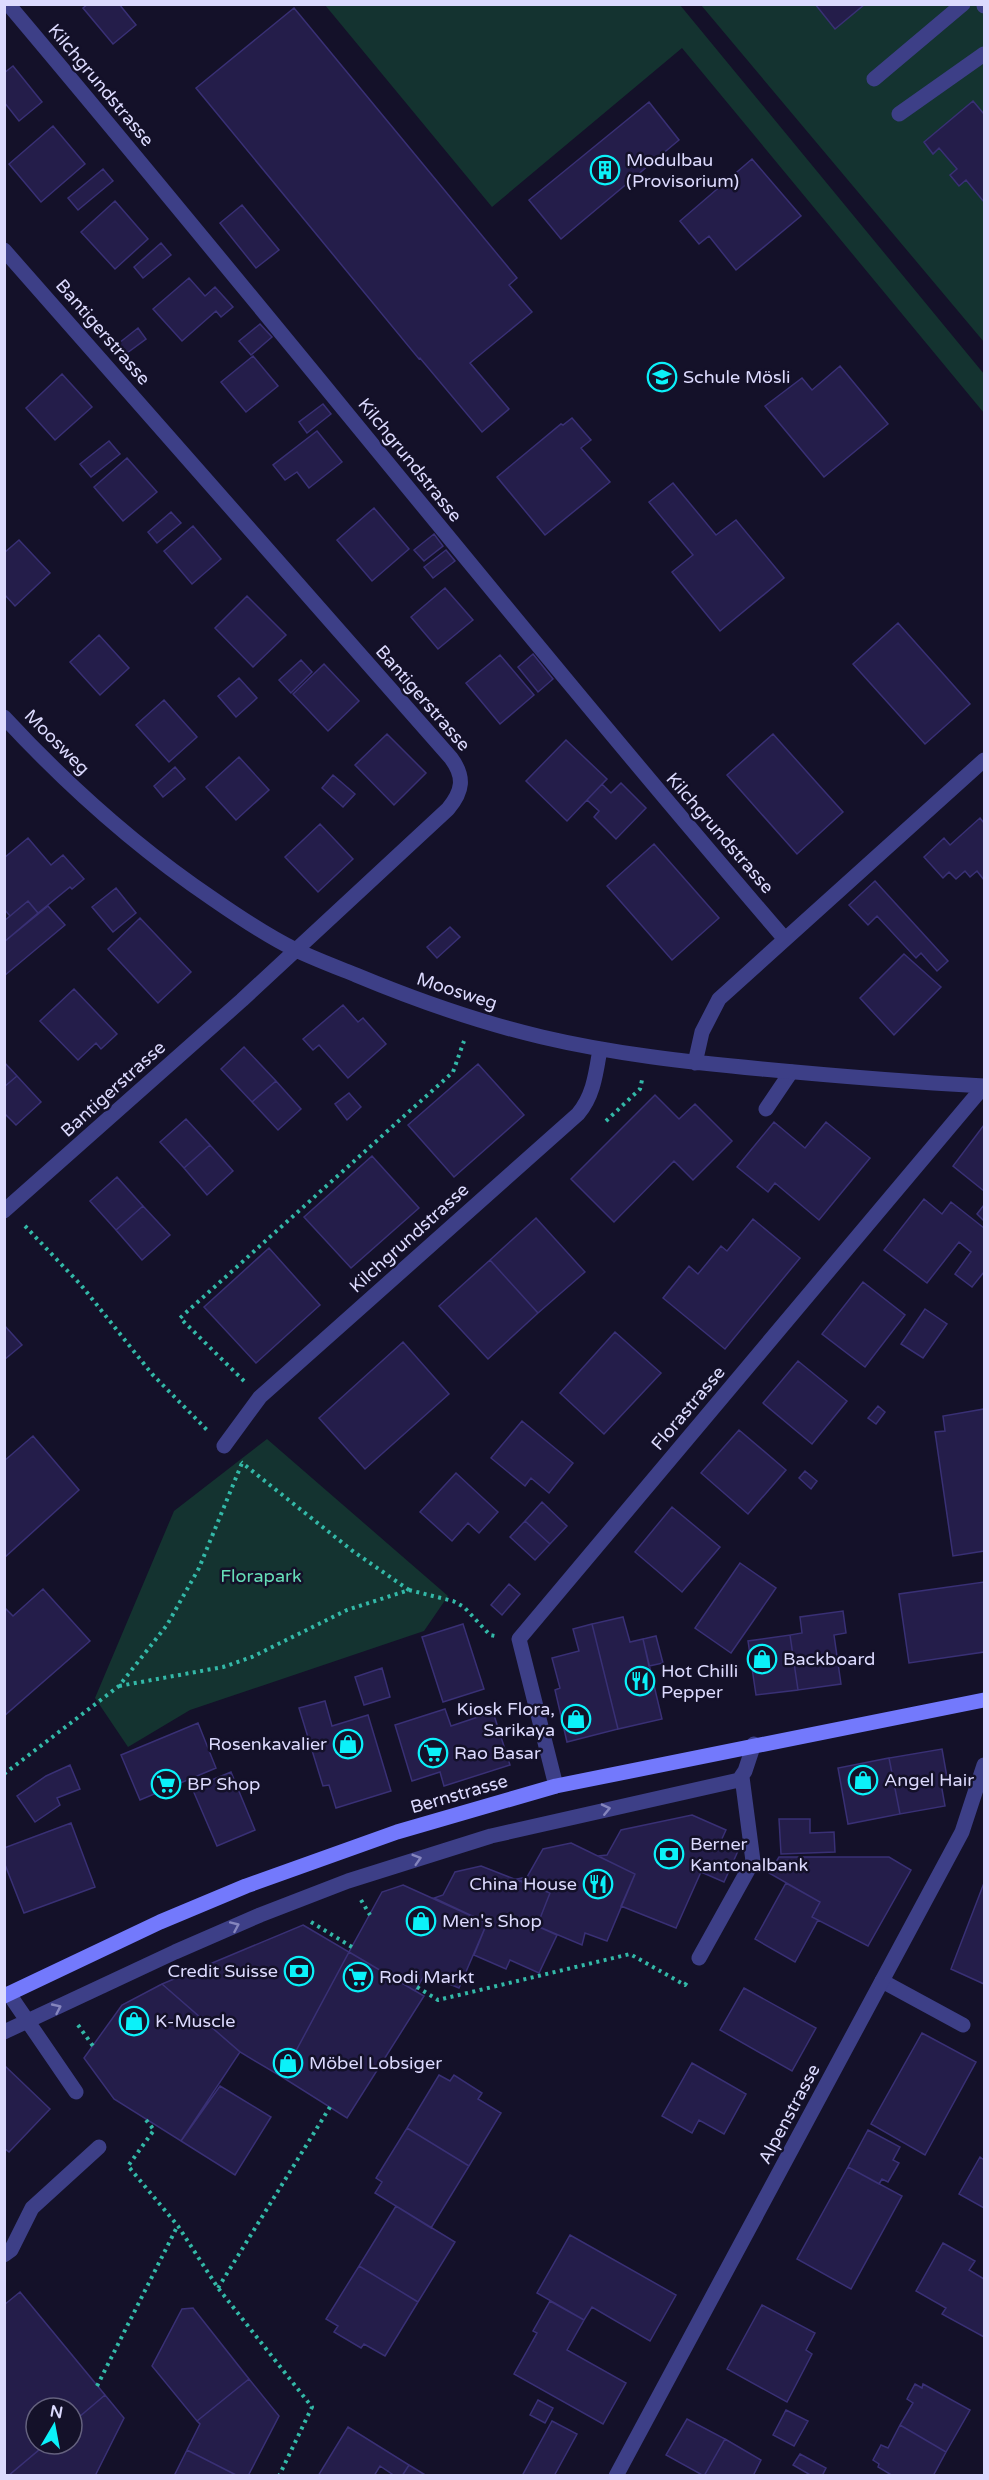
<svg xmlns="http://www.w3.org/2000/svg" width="989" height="2480" viewBox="0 0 989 2480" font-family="'Varela Round',sans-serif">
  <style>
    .green { fill: #143330 }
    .building { fill: #241d4a; stroke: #393075; stroke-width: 1.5 }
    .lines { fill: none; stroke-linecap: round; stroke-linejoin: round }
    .path { stroke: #33b9a8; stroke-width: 4; stroke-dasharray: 3 4.5; stroke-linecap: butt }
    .lane { stroke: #3d3f87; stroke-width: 15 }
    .street { stroke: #3d3f87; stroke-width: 15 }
    .secondary { stroke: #7379fc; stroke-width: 15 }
    .oneway { stroke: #8585bd }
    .labels { text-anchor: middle; stroke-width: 5; stroke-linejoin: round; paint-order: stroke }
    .street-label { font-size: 18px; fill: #dcdafe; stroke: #141129 }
    .poi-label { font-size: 18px; fill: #dcdafe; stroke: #141129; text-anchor: start }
    .park-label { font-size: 18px; fill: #66deb8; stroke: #141129 }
  </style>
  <rect width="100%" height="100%" fill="#141129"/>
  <path class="green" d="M325,5h355l304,369v39l-302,-365 -190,159z
    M701,5h283v337z
    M267,1439l181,157 -24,35 -234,79 -62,37 -33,-49 79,-187z"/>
  <path class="building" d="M88,4h31l17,21 -23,19 -30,-36z
    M815,4h50l-30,25z
    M294,8l223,270 -8,7 23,27 -62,51 39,46 -27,23 -62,-74 -1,1 -223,-271z
    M13,66l29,36 -23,19 -15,-19v-29z
    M973,101l11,13v88l-18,-22 -7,6 -9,-11 7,-6 -18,-21 -6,6 -9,-12z
    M649,102l30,38 -118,99 -32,-39z
    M53,126l32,38 -44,38 -32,-38z
    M752,159l49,57 -65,54 -27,-34 -10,8 -19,-23z
    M103,169l10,12 -35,29 -10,-12z
    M115,201l33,38 -33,30 -34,-37z
    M242,205l37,45 -23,18 -36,-45z
    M161,243l10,12 -28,23 -9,-11z
    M189,278l16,18 10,-9 18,20 -12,10 -5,-6 -34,30 -29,-32z
    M260,324l12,13 -21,18 -12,-14z
    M138,328l8,11 -19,14 -8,-10z
    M253,356l25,30 -32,26 -25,-30z
    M840,366l48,58 -64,53 -59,-71 37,-28 10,12z
    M62,374l30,33 -37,33 -29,-32z
    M323,404l8,10 -24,19 -8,-11z
    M572,418l19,22 -10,8 29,34 -65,53 -48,-58 64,-53 2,1z
    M317,431l25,31 -33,26 -12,-16 -12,8 -12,-15z
    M109,441l11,13 -29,23 -11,-13z
    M127,458l30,34 -34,29 -29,-34z
    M673,483l43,52 20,-15 48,58 -64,53 -48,-59 21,-17 -44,-53z
    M374,508l35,41 -37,32 -35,-41z
    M171,512l10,11 -24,20 -9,-11z
    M193,526l28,33 -29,25 -28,-33z
    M434,534l9,12 -19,15 -10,-11z
    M19,540l31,33 -35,33 -11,-12v-41z
    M446,550l9,11 -22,17 -9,-11z
    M445,588l28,32 -35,29 -27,-32z
    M247,596l39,39 -33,32 -38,-39z
    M898,623l72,81 -45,40 -72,-80z
    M99,635l30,33 -29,27 -30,-33z
    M533,654l20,25 -15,13 -20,-25z
    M500,655l34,40 -34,29 -34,-41z
    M301,660l11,12 -21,21 -12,-13z
    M324,664l35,37 -31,30 -35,-37z
    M239,678l18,20 -21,19 -18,-21z
    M164,700l33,37 -28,25 -33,-37z
    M387,734l39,39 -32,32 -39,-40z
    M773,734l70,78 -46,42 -70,-79z
    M566,740l41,39 -40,42 -41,-40z
    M239,757l30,33 -33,30 -30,-33z
    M175,767l10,12 -22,18 -9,-11z
    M333,775l22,19 -12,13 -21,-19z
    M621,783l25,25 -30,31 -22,-22 5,-6 -12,-11 15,-16 9,9z
    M980,818l4,5v57l-7,-9 -7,6 -5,-6 -9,8 -7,-7 -6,6 -19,-21 20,-19 6,7z
    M320,824l33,35 -35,33 -33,-35z
    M28,838l23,27 12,-10 21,24 -12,10 -2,-2 -32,26 -10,-12 -18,15 -6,-7v-51z
    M654,844l65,74 -47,42 -65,-74z
    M875,881l73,80 -11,10 -16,-18 -5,5 -39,-42 -9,9 -19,-20z
    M116,888l20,25 -23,19 -21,-25z
    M28,901l10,12 -34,29v-21z
    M48,906l17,19 -61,51v-34z
    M140,918l51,54 -33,31 -50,-54z
    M450,927l10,10 -23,21 -10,-11z
    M904,954l37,33 -47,48 -34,-37z
    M74,989l43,45 -16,15 -5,-6 -18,17 -38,-39z
    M343,1005l15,17 5,-4 23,26 -38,34 -29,-33 -6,5 -10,-11z
    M244,1047l32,34 -24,21 -31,-33z
    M4,1062l13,14 -13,11z
    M478,1064l46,51 -70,62 -46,-52z
    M17,1076l24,26 -25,23 -12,-12v-26z
    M276,1081l25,28 -23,21 -26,-28z
    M349,1093l12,14 -14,13 -12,-16z
    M655,1095l24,24 16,-15 37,37 -39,39 -19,-19 -60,61 -43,-43z
    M186,1119l24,26 -26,23 -24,-26z
    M774,1122l31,26 21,-26 44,36 -51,62 -44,-37 -7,9 -31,-25z
    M984,1125v66l-31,-25z
    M210,1145l23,26 -26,24 -23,-27z
    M372,1156l47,52 -68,60 -47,-51z
    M117,1177l26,29 -27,24 -26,-29z
    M924,1199l18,15 9,-12 33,26v44l-12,15 -17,-13 16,-22 -12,-10 -32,41 -43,-33z
    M984,1205v16l-7,-7z
    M143,1206l27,29 -28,25 -26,-30z
    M536,1218l49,54 -47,41 -48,-53z
    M753,1219l47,39 -75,91 -62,-51 26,-32 9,8 23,-28 6,5z
    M269,1248l51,57 -64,58 -52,-56z
    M490,1260l48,53 -50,46 -49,-53z
    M863,1282l42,33 -40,52 -43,-33z
    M925,1309l22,15 -24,34 -22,-14z
    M4,1325l18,20 -18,15z
    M615,1332l46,41 -57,61 -44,-41z
    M403,1342l46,52 -84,75 -46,-51z
    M798,1361l49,40 -35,43 -49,-41z
    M878,1406l7,6 -9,12 -8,-6z
    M984,1409v142l-31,5 -18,-124 10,-1 -2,-15z
    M522,1421l51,42 -24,30 -18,-15 -6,8 -34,-28z
    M739,1430l47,40 -38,44 -47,-41z
    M33,1436l46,54 -75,68v-97z
    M805,1471l12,10 -6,8 -12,-11z
    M456,1473l42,39 -19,21 -11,-10 -16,18 -32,-29z
    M542,1502l25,24 -17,18 -25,-23z
    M672,1507l48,40 -38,45 -47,-40z
    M525,1521l25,23 -15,16 -25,-23z
    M740,1563l36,25 -45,65 -36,-25z
    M984,1582v70l-75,11 -10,-69z
    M509,1584l11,10 -18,21 -11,-10z
    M43,1589l47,52 -86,75v-109l9,9z
    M843,1611l3,22 -12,2 7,49 -43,6 -8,-55 12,-2 -2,-16z
    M623,1617l7,25 13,-3 19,80 -44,10 -26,-105z
    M463,1624l21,65 -41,13 -21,-65z
    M592,1624l26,105 -51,13 -12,-52 5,-2 -8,-30 27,-7 -6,-22z
    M790,1635l8,55 -42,5 -8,-54z
    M656,1636l7,27 -14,3 -6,-27z
    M382,1668l8,29 -26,8 -9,-28z
    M325,1701l7,25 36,-11 23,76 -55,17 -7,-23 -6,1 -24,-78z
    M445,1709l6,17 42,-14 17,53 -66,21 -4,-14 -28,9 -17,-56z
    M198,1723l18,45 -76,32 -19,-45z
    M942,1749l5,28 -7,1 5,28 -45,8 -11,-56z
    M889,1758l11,56 -52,10 -10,-56z
    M70,1765l10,24 -23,9 3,7 -25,17 -18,-26 29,-20z
    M231,1772l24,58 -38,16 -25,-58z
    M692,1815l34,15 -6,13 18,8 -14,31 -23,-10 -25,56 -55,-22 14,-32 -37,-18 9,-1 14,-25z
    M779,1819h31v14l24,-1 1,20 -54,2z
    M71,1823l24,64 -71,26 -20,-51v-14z
    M571,1843l64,31 -28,67 -22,-8 -3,12 -45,-19 13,-33 -33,-14 10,-2 16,-28z
    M779,1857h110l22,13 -43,76 -56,-29 8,-15 -51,-29z
    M481,1866l69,27 -13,33 20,9 -18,38 -29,-13 -4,9 -32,-14 13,-32 -53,-25 9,-3 12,-23z
    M786,1883l34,19 -8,15 6,3 -23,42 -40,-23z
    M984,1883v101l-33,-15z
    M403,1885l84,38 -28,65 -34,-14 -10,17 -66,-39 33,-60z
    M303,1925l46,27 -67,125 -42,-25 -78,-68z
    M349,1952l75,44 -77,122 -65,-41z
    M162,1984l78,68 -59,89 -67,-42 -30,-41 38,-53z
    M744,1988l72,40 -24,43 -72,-41z
    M922,2033l54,29 -51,93 -54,-31z
    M692,2063l54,31 -22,40 -25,-14 -7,13 -30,-17z
    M5,2066l45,43 -41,43 -5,-4z
    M439,2075l11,6 4,-6 28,18 -4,6 23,14 -32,53 -62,-38z
    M220,2086l51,31 -36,58 -54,-34z
    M407,2128l62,38 -38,62 -56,-35 7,-11 -6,-4z
    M868,2130l32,17 -7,13 6,3 -11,19 -6,-3 -3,5 -31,-17z
    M980,2157l4,3v48l-25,-14z
    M848,2167l54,29 -51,93 -54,-30z
    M396,2206l59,36 -37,60 -59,-36z
    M570,2235l106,60 -26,46 -58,-34 -8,13 -47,-27z
    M943,2243l32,18 -6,9 15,9v58l-42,-23 4,-6 -30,-17z
    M359,2266l59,36 -33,54 -21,-12 -3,4 -27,-16 4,-6 -12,-7z
    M20,2292l85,103 -33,28v-15h-36v36h10l-38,32h-4v-171z
    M550,2301l34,19 -17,30 59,33 -23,41 -89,-50 23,-41 -4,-2z
    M762,2305l53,28 -9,17 6,4 -25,48 -60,-33z
    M193,2308l56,71 -52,42 -45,-55 30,-57z
    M249,2379l30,37 -31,60h-10l-51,-26 13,-26 -3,-3z
    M915,2384l7,4 1,-4 47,26 -24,42 -46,-27 13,-22 -6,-4z
    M105,2395l19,23 -29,58h-87l38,-32h26v-21z
    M538,2400l15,8 -8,15 -15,-8z
    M786,2410l22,11 -14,25 -21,-11z
    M687,2419l38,20 -21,37 -38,-21z
    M552,2421l25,13 -23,42h-32z
    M900,2425l46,27 -13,24h-40l-15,-9 1,-3 -6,-4 8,-15 7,3z
    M348,2427l61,38 -7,11h-7l-15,-10 -6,10h-56z
    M725,2439l36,21 -8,16h-49z
    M187,2450l51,26h-64z
    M800,2454l26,14 -4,8h-10l-19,-11z
    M409,2465l18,11h-25z"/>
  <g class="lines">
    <path class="path" d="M606,1121l34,-32 2,-9
      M25,1226l56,59 71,89 55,56
      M244,1381l-64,-63 273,-246 11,-31
      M409,1590l44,11 11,6 26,28 5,1
      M119,1686l104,-19 29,-10 95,-47 62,-20 -55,-38 -113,-90
      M4,1774l115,-88 48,-61 32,-57 43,-105
      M361,1900l9,15
      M311,1922l41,25
      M417,1987l21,13 192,-46 55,31 4,-6
      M78,2025l15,21
      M146,2120l8,10 -26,36 50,60 40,62 94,119 -33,69
      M218,2288l112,-181
      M97,2386l80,-159"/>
    <path class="lane" d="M874,79l89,-75
      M899,114l85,-60
      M766,1109l25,-37
      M699,1958l54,-97 -11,-84
      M882,1981l81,44
      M9,1994l67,98
      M4,2032l171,-80 85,-37 88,-34 143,-45 248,-56 6,-9 9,-27
      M4,2255l7,-5 21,-42 67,-61"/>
    <path class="street" d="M8,4c261,309 512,627 776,934
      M984,4v2
      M4,250l447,508c14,19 12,33 -3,51l-206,191 -238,211
      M4,717c63,68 132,130 209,182 26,18 54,37 83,51 19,9 40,17 60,25 60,25 122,47 186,62 72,17 146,25 220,32 74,7 148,13 222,17
      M695,1063l7,-31 17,-33 265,-239
      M224,1446l36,-49 318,-283c16,-19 18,-42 22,-65
      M556,1786l-37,-147 465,-553
      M616,2476l346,-644 22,-67"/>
    <path class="secondary" d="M4,1996l156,-74 86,-36 151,-54 159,-46 428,-86"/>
  </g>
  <defs><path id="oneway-chevron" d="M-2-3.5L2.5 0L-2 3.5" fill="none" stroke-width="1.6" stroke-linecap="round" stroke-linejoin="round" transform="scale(1.5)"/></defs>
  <g class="oneway">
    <use href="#oneway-chevron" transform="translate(606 1809) rotate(-13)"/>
    <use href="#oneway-chevron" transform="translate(417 1859) rotate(-17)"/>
    <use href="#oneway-chevron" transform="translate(235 1926) rotate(-24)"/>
    <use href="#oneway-chevron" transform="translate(57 2008) rotate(-25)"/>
  </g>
  <defs>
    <g id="building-ring" transform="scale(1.5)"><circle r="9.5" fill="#141129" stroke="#0bf1f9" stroke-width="1.5"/><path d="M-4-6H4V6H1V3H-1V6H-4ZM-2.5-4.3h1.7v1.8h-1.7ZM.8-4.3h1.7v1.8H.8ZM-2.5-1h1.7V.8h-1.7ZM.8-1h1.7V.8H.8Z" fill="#0bf1f9"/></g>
    <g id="school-ring" transform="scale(1.5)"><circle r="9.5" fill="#141129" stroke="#0bf1f9" stroke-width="1.5"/><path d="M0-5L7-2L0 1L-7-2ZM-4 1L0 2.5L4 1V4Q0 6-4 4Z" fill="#0bf1f9"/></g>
    <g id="shop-ring" transform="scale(1.5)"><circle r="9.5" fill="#141129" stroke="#0bf1f9" stroke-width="1.5"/><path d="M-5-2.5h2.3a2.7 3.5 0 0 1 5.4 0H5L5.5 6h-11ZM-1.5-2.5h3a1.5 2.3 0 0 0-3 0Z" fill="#0bf1f9"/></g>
    <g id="restaurant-ring" transform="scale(1.5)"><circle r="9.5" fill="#141129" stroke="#0bf1f9" stroke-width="1.5"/><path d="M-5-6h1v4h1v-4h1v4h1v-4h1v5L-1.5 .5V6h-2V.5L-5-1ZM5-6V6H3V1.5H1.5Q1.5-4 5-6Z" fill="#0bf1f9"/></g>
    <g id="supermarket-ring" transform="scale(1.5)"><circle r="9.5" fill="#141129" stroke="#0bf1f9" stroke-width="1.5"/><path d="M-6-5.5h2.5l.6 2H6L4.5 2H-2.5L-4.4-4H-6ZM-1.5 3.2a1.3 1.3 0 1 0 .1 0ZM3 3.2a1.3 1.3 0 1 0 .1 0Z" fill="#0bf1f9"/></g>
    <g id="bank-ring" transform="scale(1.5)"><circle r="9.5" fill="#141129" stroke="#0bf1f9" stroke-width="1.5"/><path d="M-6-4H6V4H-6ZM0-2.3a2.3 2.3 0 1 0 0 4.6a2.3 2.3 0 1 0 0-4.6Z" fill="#0bf1f9"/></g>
  </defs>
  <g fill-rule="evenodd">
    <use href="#building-ring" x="605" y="170"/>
    <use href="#school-ring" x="662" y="377"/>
    <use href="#shop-ring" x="762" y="1659"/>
    <use href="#restaurant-ring" x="640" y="1681"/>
    <use href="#shop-ring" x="576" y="1719"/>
    <use href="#shop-ring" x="348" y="1744"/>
    <use href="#supermarket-ring" x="433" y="1753"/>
    <use href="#shop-ring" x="863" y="1780"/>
    <use href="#supermarket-ring" x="166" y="1784"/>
    <use href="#bank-ring" x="669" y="1854"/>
    <use href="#restaurant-ring" x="598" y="1884"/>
    <use href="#shop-ring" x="421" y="1921"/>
    <use href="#bank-ring" x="299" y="1971"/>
    <use href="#supermarket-ring" x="358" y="1977"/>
    <use href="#shop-ring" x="134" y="2021"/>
    <use href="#shop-ring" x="288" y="2063"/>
  </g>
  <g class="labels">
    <g class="street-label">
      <text transform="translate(101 85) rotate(50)" y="6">Kilchgrundstrasse</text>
      <text transform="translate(103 332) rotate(49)" y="6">Bantigerstrasse</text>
      <text transform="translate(410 460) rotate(51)" y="6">Kilchgrundstrasse</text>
      <text transform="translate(423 698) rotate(49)" y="6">Bantigerstrasse</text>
      <text transform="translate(57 742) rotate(45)" y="6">Moosweg</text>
      <text transform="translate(720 833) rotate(49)" y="6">Kilchgrundstrasse</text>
      <text transform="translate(457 991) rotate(18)" y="6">Moosweg</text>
      <text transform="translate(113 1089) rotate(-42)" y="6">Bantigerstrasse</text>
      <text transform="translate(409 1238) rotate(-42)" y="6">Kilchgrundstrasse</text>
      <text transform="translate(688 1408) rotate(-50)" y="6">Florastrasse</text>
      <text transform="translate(459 1794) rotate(-16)" y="6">Bernstrasse</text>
      <text transform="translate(789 2114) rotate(-62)" y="6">Alpenstrasse</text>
    </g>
    <g class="poi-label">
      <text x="626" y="166">Modulbau<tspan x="626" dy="21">(Provisorium)</tspan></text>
      <text x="683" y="383">Schule Mösli</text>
      <text x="783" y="1665">Backboard</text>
      <text x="661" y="1677">Hot Chilli<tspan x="661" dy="21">Pepper</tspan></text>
      <text x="555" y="1715" text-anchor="end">Kiosk Flora,<tspan x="555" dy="21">Sarikaya</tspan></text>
      <text x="327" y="1750" text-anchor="end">Rosenkavalier</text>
      <text x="454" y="1759">Rao Basar</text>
      <text x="884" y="1786">Angel Hair</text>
      <text x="187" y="1790">BP Shop</text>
      <text x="690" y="1850">Berner<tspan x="690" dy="21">Kantonalbank</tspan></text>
      <text x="577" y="1890" text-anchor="end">China House</text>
      <text x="442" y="1927">Men's Shop</text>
      <text x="278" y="1977" text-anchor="end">Credit Suisse</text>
      <text x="379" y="1983">Rodi Markt</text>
      <text x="155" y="2027">K-Muscle</text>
      <text x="309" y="2069">Möbel Lobsiger</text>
    </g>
    <g class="park-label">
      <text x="261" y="1582">Florapark</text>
    </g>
  </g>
  <rect width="989" height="2480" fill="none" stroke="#dcdafe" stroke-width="12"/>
  <g transform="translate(54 2426) rotate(10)"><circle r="28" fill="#141129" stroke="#64617e" stroke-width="1.5"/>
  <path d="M0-4.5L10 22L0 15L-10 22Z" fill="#0bf1f9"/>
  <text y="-9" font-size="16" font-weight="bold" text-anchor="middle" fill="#dcdafe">N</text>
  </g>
</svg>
